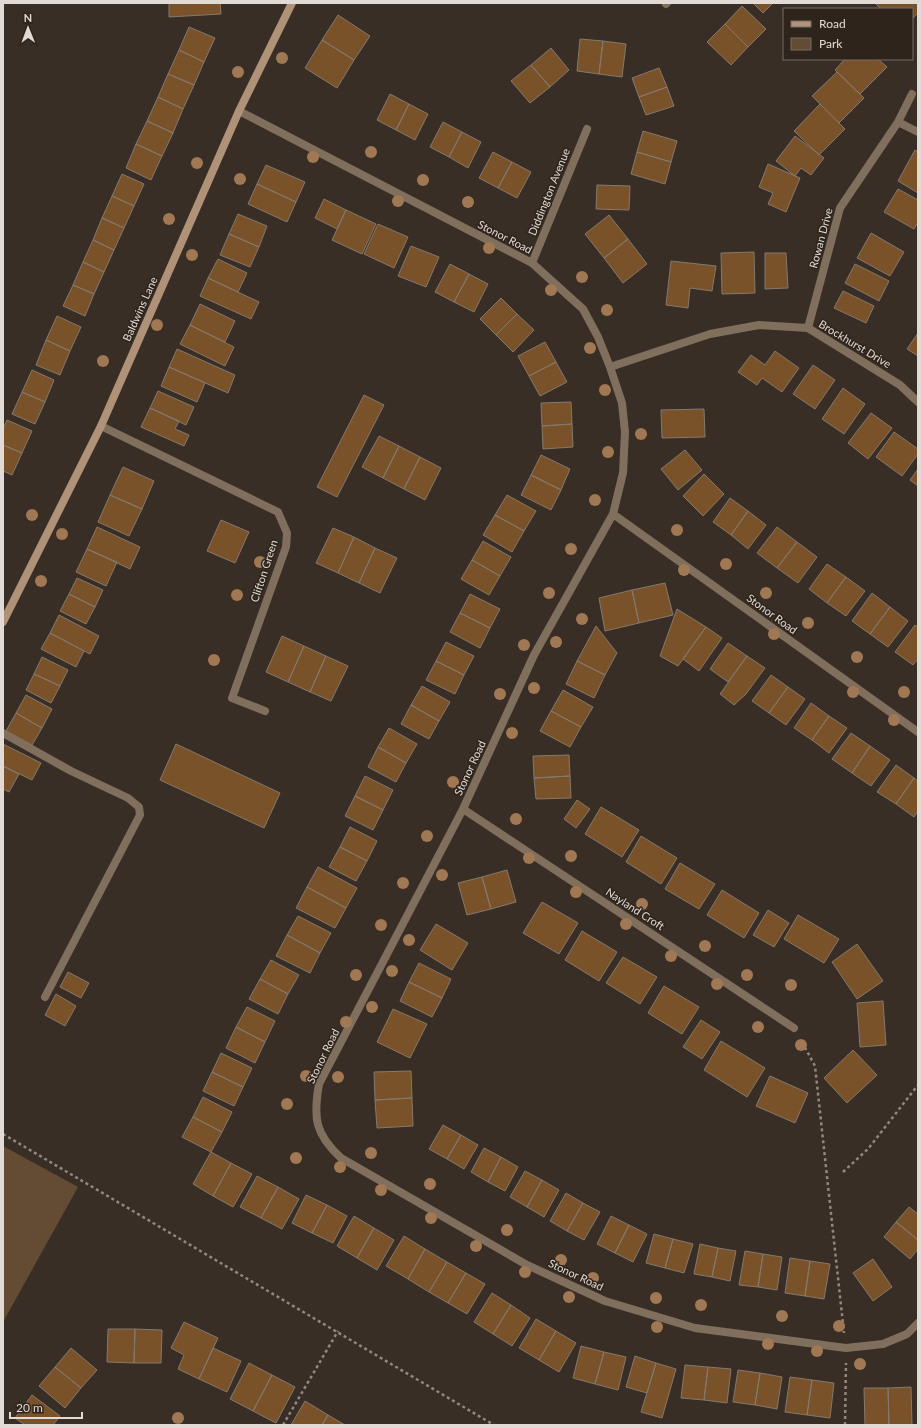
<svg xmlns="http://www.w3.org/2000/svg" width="921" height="1428" viewBox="0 0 921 1428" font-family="Lato,sans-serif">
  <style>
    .green { fill: #644c34 }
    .building { fill: #79522a; stroke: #85796e }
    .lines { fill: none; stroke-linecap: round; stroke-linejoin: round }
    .path { stroke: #918881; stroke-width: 2.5; stroke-dasharray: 3 3; stroke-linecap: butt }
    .lane { stroke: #816f5e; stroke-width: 8 }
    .street { stroke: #816f5e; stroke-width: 8 }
    .secondary { stroke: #af9277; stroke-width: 8 }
    .tree { fill: #a07853 }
    .labels { text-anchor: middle; stroke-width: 3; stroke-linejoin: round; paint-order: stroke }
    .street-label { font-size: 11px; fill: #e2dbd5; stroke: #2e241b }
  </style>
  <rect width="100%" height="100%" fill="#392e25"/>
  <path class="green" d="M3,1146l75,41 -75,135z"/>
  <path class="building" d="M169,3h51l1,11 -52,3z
    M753,3h20l-10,10z
    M875,3h43v10l-6,6v-10h-31z
    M742,6l24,23 -18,18 -23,-23z
    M338,15l32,21 -16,24 -32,-20z
    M725,24l23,23 -17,18 -24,-23z
    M189,27l26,11 -11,24 -25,-12z
    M580,39l23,2 -4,33 -22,-3z
    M322,40l32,20 -17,28 -32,-20z
    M603,41l23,3 -4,33 -23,-3z
    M551,48l18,22 -19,17 -19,-22z
    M179,50l25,12 -10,23 -26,-11z
    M845,59h33l9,8 -27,27 -25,-24z
    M531,65l19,22 -20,16 -19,-22z
    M659,68l8,19 -28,10 -7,-19z
    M837,72l27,26 -25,25 -27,-27z
    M168,74l26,11 -11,24 -25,-12z
    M667,87l7,19 -28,9 -7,-18z
    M390,94l19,10 -13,26 -19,-10z
    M158,97l25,12 -10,24 -26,-12z
    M409,104l19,10 -13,26 -19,-10z
    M820,104l25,25 -26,26 -25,-24z
    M147,121l26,12 -11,23 -26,-12z
    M443,122l19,10 -13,25 -19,-10z
    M643,131l34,10 -6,21 -34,-10z
    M462,132l19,10 -13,26 -19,-11z
    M795,136l29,22 -13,17 -10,-7 -6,8 -19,-15z
    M136,144l26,12 -11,24 -25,-12z
    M915,150l3,2v41l-20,-12z
    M493,152l19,10 -14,26 -19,-10z
    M637,152l34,10 -6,22 -34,-10z
    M512,162l19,10 -14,26 -19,-10z
    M768,164l32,14 -14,34 -18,-8 5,-11 -14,-6z
    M266,165l39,17 -9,20 -39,-18z
    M122,174l22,10 -10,22 -22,-10z
    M257,184l39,18 -9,20 -39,-18z
    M597,185l33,1 -1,24 -33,-1z
    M898,189l20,11v22l-4,7 -30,-17z
    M112,196l22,10 -10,22 -22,-10z
    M324,199l22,11 -9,19 -22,-11z
    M346,210l30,14 -14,30 -30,-14z
    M238,214l29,12 -8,21 -30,-13z
    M609,215l19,24 -24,19 -19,-24z
    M102,218l22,10 -10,22 -21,-10z
    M378,224l30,13 -14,31 -30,-14z
    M871,233l33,19 -14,24 -33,-18z
    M229,234l30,13 -9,20 -30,-12z
    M628,239l19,25 -24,19 -19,-25z
    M93,240l21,10 -10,22 -21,-10z
    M411,246l28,11 -13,30 -28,-11z
    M754,252l1,41 -33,1 -1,-41z
    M765,253h21l2,35 -23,1z
    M218,259l29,14 -9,19 -30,-14z
    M671,261l45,5 -4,25 -22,-3 -2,20 -22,-3z
    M83,262l21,10 -10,22 -21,-9z
    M450,264l19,10 -15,28 -19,-10z
    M855,264l34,17 -10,20 -34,-18z
    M469,274l19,10 -14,28 -20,-10z
    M208,278l51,24 -8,17 -51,-23z
    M73,285l21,9 -9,22 -22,-10z
    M843,291l31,15 -8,17 -32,-15z
    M501,298l16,16 -21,21 -16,-16z
    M200,304l35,17 -10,21 -35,-17z
    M517,314l17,16 -21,22 -17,-17z
    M57,316l24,11 -11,24 -24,-11z
    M190,325l44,22 -9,19 -45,-22z
    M918,333v23l-11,-7z
    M46,340l24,11 -10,24 -24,-10z
    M545,342l11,20 -27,14 -11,-20z
    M177,349l58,26 -7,18 -59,-26z
    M775,351l24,17 -17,24 -20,-14 -5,7 -19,-13 13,-17 14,10z
    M556,362l11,20 -27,14 -11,-20z
    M813,365l22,15 -20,29 -22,-15z
    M169,367l36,16 -8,19 -36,-16z
    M32,370l22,10 -9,22 -23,-10z
    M843,388l22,16 -21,30 -22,-15z
    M158,391l36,16 -8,18 -36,-17z
    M22,392l23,10 -10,22 -23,-10z
    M364,395l20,10 -47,92 -20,-10z
    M571,402l1,22 -30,2 -1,-23z
    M150,408l29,13 -4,8 14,6 -5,11 -43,-19z
    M704,409l1,28 -43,1 -1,-28z
    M871,413l21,15 -24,31 -20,-16z
    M7,420l25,11 -10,22 -19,-8v-16z
    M572,424l1,23 -30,2 -1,-23z
    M894,432l24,17v5l-16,22 -26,-19z
    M379,436l20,10 -16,32 -21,-11z
    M3,445l19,8 -10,22 -9,-4z
    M399,446l21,11 -16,32 -21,-11z
    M685,450l17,20 -24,20 -17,-21z
    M541,455l29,14 -9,21 -30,-15z
    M420,457l21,11 -16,32 -21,-11z
    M123,467l31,14 -12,28 -32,-14z
    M918,469v17l-8,-6z
    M704,474l20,20 -21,22 -20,-20z
    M531,475l30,15 -10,20 -30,-15z
    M110,495l32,14 -13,27 -31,-14z
    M507,495l29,16 -12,20 -29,-16z
    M730,498l18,13 -17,24 -18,-13z
    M748,511l18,14 -18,24 -17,-14z
    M495,515l29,16 -12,21 -29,-17z
    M221,520l28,12 -14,31 -28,-12z
    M97,527l43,20 -10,22 -43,-20z
    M777,527l20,15 -20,26 -20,-15z
    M333,528l21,9 -16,36 -22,-10z
    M354,537l21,11 -16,35 -21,-10z
    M483,541l28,16 -11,19 -28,-16z
    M797,542l20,15 -19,26 -21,-15z
    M375,548l22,10 -17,35 -21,-10z
    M87,549l30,13 -11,24 -30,-14z
    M472,560l28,16 -11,19 -28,-16z
    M827,564l19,13 -19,26 -18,-14z
    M846,577l19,14 -19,25 -19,-13z
    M77,578l26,12 -8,17 -26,-13z
    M665,583l8,32 -34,8 -7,-33z
    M632,590l7,33 -34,8 -6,-33z
    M872,593l18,14 -20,27 -18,-13z
    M69,594l26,13 -9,17 -26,-13z
    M470,594l30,15 -10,19 -30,-15z
    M890,607l18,14 -20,26 -18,-13z
    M677,609l29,18 -28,39 -18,-10z
    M460,613l30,15 -10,20 -30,-16z
    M59,615l40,21 -9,18 -40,-21z
    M915,625l3,2v32l-5,6 -18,-13z
    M596,626l21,27 -12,22 -28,-14z
    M706,627l16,11 -23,33 -16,-12z
    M50,633l34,18 -8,16 -35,-18z
    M282,636l22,10 -16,36 -22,-10z
    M446,642l28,14 -10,19 -28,-14z
    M728,643l19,13 -19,26 -18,-13z
    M304,646l22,10 -16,36 -22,-10z
    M326,656l22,10 -17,35 -21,-9z
    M747,656l18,12 -19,26 -12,11 -14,-11z
    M42,657l26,13 -8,16 -26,-12z
    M436,661l28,14 -9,19 -29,-14z
    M577,661l28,14 -11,23 -28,-14z
    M34,674l26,12 -9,17 -25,-13z
    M771,675l17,12 -19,26 -17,-12z
    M422,686l28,16 -11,19 -28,-16z
    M788,687l17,12 -19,26 -17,-12z
    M563,690l30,17 -12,20 -30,-16z
    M26,695l26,14 -10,19 -26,-15z
    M811,703l18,13 -17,24 -18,-12z
    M411,705l28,16 -10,18 -28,-15z
    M551,711l30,16 -11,20 -30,-16z
    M16,713l26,15 -10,17 -26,-14z
    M829,716l18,12 -18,25 -17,-13z
    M389,728l28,16 -11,19 -28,-16z
    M851,733l19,13 -18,27 -20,-14z
    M3,744l38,19 -9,17 -29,-14z
    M176,744l104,49 -16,35 -104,-48z
    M870,746l20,14 -19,26 -19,-13z
    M378,747l28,16 -10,19 -28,-15z
    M569,755l1,21 -36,2 -1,-22z
    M896,765l18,13 -18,26 -19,-12z
    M3,766l16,8 -10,18 -6,-3z
    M365,776l28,14 -10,20 -28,-14z
    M570,776l1,22 -35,1 -2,-21z
    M914,778l4,3v30l-4,6 -18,-13z
    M355,796l28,14 -10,20 -28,-14z
    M577,800l13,9 -14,19 -12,-9z
    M601,807l38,23 -17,27 -37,-23z
    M350,827l27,14 -10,20 -27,-14z
    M641,836l36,22 -16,26 -35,-22z
    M340,847l27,14 -11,20 -27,-14z
    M680,863l35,21 -16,25 -34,-20z
    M318,867l39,21 -11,20 -39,-21z
    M507,870l9,32 -25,7 -9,-32z
    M482,877l9,32 -24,6 -9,-32z
    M307,887l39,21 -11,20 -39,-20z
    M722,890l37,23 -15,25 -37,-23z
    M542,902l36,21 -19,31 -36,-21z
    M768,910l21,13 -15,24 -21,-12z
    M798,915l41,24 -15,24 -40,-24z
    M298,916l33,17 -11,20 -33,-18z
    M436,924l32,19 -16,27 -32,-20z
    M582,931l35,21 -18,29 -34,-21z
    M287,935l33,18 -10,20 -34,-17z
    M857,944l26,37 -26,18 -25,-37z
    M623,957l34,20 -17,27 -34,-21z
    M271,960l28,15 -11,19 -28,-15z
    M419,963l32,16 -9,19 -33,-16z
    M68,972l21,11 -8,15 -21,-11z
    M260,979l28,15 -10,20 -29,-15z
    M409,982l33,16 -10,19 -32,-16z
    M664,986l35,21 -17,27 -34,-21z
    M56,994l20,12 -11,20 -20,-11z
    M883,1001l3,44 -26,2 -3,-44z
    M247,1007l28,14 -10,21 -29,-15z
    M393,1009l34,15 -17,34 -33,-16z
    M701,1020l19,12 -18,27 -19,-12z
    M236,1027l29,15 -10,21 -29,-15z
    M721,1041l44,27 -18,29 -43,-27z
    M853,1050l24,25 -30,28 -23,-25z
    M221,1053l31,15 -9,19 -31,-15z
    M411,1071l1,27 -37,2 -1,-28z
    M212,1072l31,15 -9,19 -31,-15z
    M770,1076l38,17 -13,30 -39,-17z
    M203,1097l29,15 -10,20 -29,-15z
    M412,1098l1,28 -36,2 -2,-28z
    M193,1117l29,15 -11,20 -29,-15z
    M443,1125l18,10 -14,24 -18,-10z
    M461,1135l17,10 -14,24 -17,-10z
    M484,1148l17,9 -13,25 -17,-10z
    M211,1152l20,11 -18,33 -20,-12z
    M501,1157l17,10 -13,24 -17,-9z
    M231,1163l21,11 -19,33 -20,-11z
    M525,1171l17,9 -15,27 -17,-10z
    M257,1176l21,11 -17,31 -21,-11z
    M542,1180l17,10 -15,27 -17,-10z
    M278,1187l21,12 -17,30 -21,-11z
    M566,1193l17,10 -16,28 -17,-10z
    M306,1195l21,10 -15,28 -20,-10z
    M583,1203l17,9 -16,28 -17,-9z
    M327,1205l20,11 -14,27 -21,-10z
    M909,1207l9,7v26l-22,-18z
    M354,1216l20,12 -17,30 -20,-12z
    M611,1216l18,9 -14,28 -18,-9z
    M896,1222l22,18v9l-8,10 -26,-22z
    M629,1225l18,9 -14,28 -18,-9z
    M374,1228l20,12 -17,30 -20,-12z
    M654,1234l19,5 -8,29 -19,-5z
    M404,1236l21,13 -17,30 -22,-13z
    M673,1239l20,5 -9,29 -19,-5z
    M700,1244l18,4 -6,29 -18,-3z
    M718,1248l18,3 -6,30 -18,-4z
    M425,1249l22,13 -18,30 -21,-13z
    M745,1251l18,3 -5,33 -19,-2z
    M763,1254l19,3 -5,33 -19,-3z
    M790,1258l20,3 -5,35 -20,-3z
    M873,1259l19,28 -19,14 -20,-28z
    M810,1261l20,3 -6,35 -19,-3z
    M447,1262l19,11 -18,30 -19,-11z
    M466,1273l19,11 -18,30 -19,-11z
    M492,1293l19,12 -18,29 -19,-12z
    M511,1305l19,13 -18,28 -19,-12z
    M536,1319l20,12 -17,29 -20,-12z
    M184,1322l34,16 -19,41 -21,-10 6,-14 -13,-7z
    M108,1329h27l-1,34 -27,-1z
    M135,1329l27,1 -1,33h-27z
    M556,1331l20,12 -17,29 -20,-12z
    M581,1346l23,6 -9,32 -22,-6z
    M71,1348l26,22 -16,18 -26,-21z
    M213,1348l28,13 -14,31 -28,-13z
    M604,1352l22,5 -8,33 -23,-6z
    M635,1356l21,7 -9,30 -21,-6z
    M249,1363l23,12 -19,36 -23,-12z
    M656,1363l20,6 -14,49 -21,-6z
    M685,1365l23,2 -4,33 -23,-2z
    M55,1367l26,21 -16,20 -26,-22z
    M708,1367l23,2 -4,34 -23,-3z
    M738,1370l22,3 -5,32 -22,-3z
    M760,1373l22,4 -5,32 -22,-4z
    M272,1375l23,12 -19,36 -23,-12z
    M790,1377l22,3 -5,35 -22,-3z
    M812,1380l22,3 -4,35 -23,-3z
    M911,1387l1,38h-23l-1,-37z
    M864,1388h24l1,37h-24z
    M32,1395l28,21 -7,9h-28l-10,-7z
    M305,1401l23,14 -6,10h-31z
    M328,1415l17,10h-23z"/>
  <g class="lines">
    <path class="path" d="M802,1042l13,24 29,267
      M3,1134l491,291
      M843,1172l25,-23 50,-64
      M283,1425l55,-94
      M845,1425l1,-62"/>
    <path class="lane" d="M3,733l68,38 57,27 11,9 1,8 -95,182"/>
    <path class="street" d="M666,4l1,-1
      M239,111l293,152 51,46 15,28 12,30 12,36 3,29 -2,41 -10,41 -79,141 -71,154 -144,275c-6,34 -4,50 22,74l186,107 78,36 90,27 151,20 37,-4 24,-10 11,-11
      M898,122l14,-28
      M532,263l55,-134
      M808,328l32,-120 58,-86 20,10
      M610,367l100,-33 49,-9 49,3 92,57 18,17
      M101,426l177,86 9,21 -1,14 -54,151 33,13
      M613,514l305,218
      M463,809l331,219"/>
    <path class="secondary" d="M3,622l98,-196 138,-315 53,-108"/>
  </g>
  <g class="tree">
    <circle cx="282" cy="58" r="6"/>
    <circle cx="238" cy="72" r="6"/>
    <circle cx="371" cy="152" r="6"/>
    <circle cx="313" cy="157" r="6"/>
    <circle cx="197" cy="163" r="6"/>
    <circle cx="240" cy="179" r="6"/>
    <circle cx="423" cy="180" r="6"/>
    <circle cx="398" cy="201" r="6"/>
    <circle cx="468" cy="202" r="6"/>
    <circle cx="169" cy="219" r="6"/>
    <circle cx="489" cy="248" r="6"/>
    <circle cx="192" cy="255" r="6"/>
    <circle cx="582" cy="277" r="6"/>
    <circle cx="551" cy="290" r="6"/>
    <circle cx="607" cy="310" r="6"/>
    <circle cx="157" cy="325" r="6"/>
    <circle cx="590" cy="348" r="6"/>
    <circle cx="103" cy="361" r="6"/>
    <circle cx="605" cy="390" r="6"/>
    <circle cx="641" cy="434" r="6"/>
    <circle cx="608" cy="452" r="6"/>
    <circle cx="595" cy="500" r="6"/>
    <circle cx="32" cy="515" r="6"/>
    <circle cx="677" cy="530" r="6"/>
    <circle cx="62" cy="534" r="6"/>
    <circle cx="571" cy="549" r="6"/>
    <circle cx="260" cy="562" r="6"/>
    <circle cx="726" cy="564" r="6"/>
    <circle cx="684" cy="570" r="6"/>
    <circle cx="41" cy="581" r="6"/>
    <circle cx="549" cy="593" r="6"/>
    <circle cx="766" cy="593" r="6"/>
    <circle cx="237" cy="595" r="6"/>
    <circle cx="582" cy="619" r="6"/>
    <circle cx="808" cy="623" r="6"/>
    <circle cx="774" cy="634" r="6"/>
    <circle cx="556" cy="642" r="6"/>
    <circle cx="524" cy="645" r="6"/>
    <circle cx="857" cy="657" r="6"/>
    <circle cx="214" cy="660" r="6"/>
    <circle cx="534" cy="688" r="6"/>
    <circle cx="853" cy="692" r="6"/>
    <circle cx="904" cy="692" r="6"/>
    <circle cx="500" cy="694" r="6"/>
    <circle cx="894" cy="720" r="6"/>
    <circle cx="512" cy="733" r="6"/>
    <circle cx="453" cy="782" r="6"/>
    <circle cx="516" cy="819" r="6"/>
    <circle cx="427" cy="836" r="6"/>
    <circle cx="571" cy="856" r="6"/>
    <circle cx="529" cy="858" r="6"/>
    <circle cx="442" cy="875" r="6"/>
    <circle cx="403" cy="883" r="6"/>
    <circle cx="576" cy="892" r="6"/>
    <circle cx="642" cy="904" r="6"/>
    <circle cx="626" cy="924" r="6"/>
    <circle cx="381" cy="925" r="6"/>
    <circle cx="409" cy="940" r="6"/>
    <circle cx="705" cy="946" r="6"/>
    <circle cx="671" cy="956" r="6"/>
    <circle cx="392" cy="971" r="6"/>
    <circle cx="356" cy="975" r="6"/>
    <circle cx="747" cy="975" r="6"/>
    <circle cx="717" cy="984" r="6"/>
    <circle cx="791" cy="985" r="6"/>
    <circle cx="372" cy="1007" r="6"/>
    <circle cx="346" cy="1022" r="6"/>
    <circle cx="758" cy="1027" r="6"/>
    <circle cx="801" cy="1045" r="6"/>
    <circle cx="306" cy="1076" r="6"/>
    <circle cx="338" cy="1077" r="6"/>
    <circle cx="287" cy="1104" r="6"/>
    <circle cx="371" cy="1153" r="6"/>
    <circle cx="296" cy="1158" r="6"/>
    <circle cx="340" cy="1167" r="6"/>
    <circle cx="430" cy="1184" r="6"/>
    <circle cx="381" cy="1190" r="6"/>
    <circle cx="431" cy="1218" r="6"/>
    <circle cx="507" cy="1230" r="6"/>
    <circle cx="476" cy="1246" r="6"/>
    <circle cx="561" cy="1260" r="6"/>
    <circle cx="525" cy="1272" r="6"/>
    <circle cx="593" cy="1278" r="6"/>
    <circle cx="569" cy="1297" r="6"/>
    <circle cx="656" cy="1298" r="6"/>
    <circle cx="701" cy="1305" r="6"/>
    <circle cx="782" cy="1316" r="6"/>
    <circle cx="839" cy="1326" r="6"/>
    <circle cx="657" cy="1327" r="6"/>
    <circle cx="768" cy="1344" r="6"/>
    <circle cx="817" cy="1351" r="6"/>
    <circle cx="860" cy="1364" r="6"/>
    <circle cx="178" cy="1418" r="6"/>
  </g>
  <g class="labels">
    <g class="street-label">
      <text transform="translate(549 192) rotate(-68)" y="4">Diddington Avenue</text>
      <text transform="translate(505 237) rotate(27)" y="4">Stonor Road</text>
      <text transform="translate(821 238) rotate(-75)" y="4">Rowan Drive</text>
      <text transform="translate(140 309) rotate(-66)" y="4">Baldwins Lane</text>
      <text transform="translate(855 344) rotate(31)" y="4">Brockhurst Drive</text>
      <text transform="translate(264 571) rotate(-72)" y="4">Clifton Green</text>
      <text transform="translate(772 614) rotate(36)" y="4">Stonor Road</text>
      <text transform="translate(470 768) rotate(-65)" y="4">Stonor Road</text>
      <text transform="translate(635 909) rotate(33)" y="4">Nayland Croft</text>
      <text transform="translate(323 1056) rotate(-64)" y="4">Stonor Road</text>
      <text transform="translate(576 1275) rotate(25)" y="4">Stonor Road</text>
    </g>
  </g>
  <rect width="921" height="1428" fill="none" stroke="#e2dbd5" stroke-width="8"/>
  <rect x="783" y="8" width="130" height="52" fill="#2e241b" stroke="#766d65"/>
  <rect x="791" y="21" width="20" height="6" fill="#af9277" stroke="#766d65"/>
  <text x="819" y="28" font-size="12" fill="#e2dbd5">Road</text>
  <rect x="791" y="38" width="20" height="12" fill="#644c34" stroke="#766d65"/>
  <text x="819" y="48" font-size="12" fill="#e2dbd5">Park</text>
  <g transform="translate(28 28) rotate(359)" stroke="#2e241b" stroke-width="3" paint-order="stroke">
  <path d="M0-3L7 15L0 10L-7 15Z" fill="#e2dbd5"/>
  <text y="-6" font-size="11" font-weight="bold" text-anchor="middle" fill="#e2dbd5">N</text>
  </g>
  <path d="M10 1412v6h72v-6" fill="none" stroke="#e2dbd5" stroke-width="2"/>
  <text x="16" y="1412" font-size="12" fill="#e2dbd5" stroke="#2e241b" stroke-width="3" paint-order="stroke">20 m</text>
</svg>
